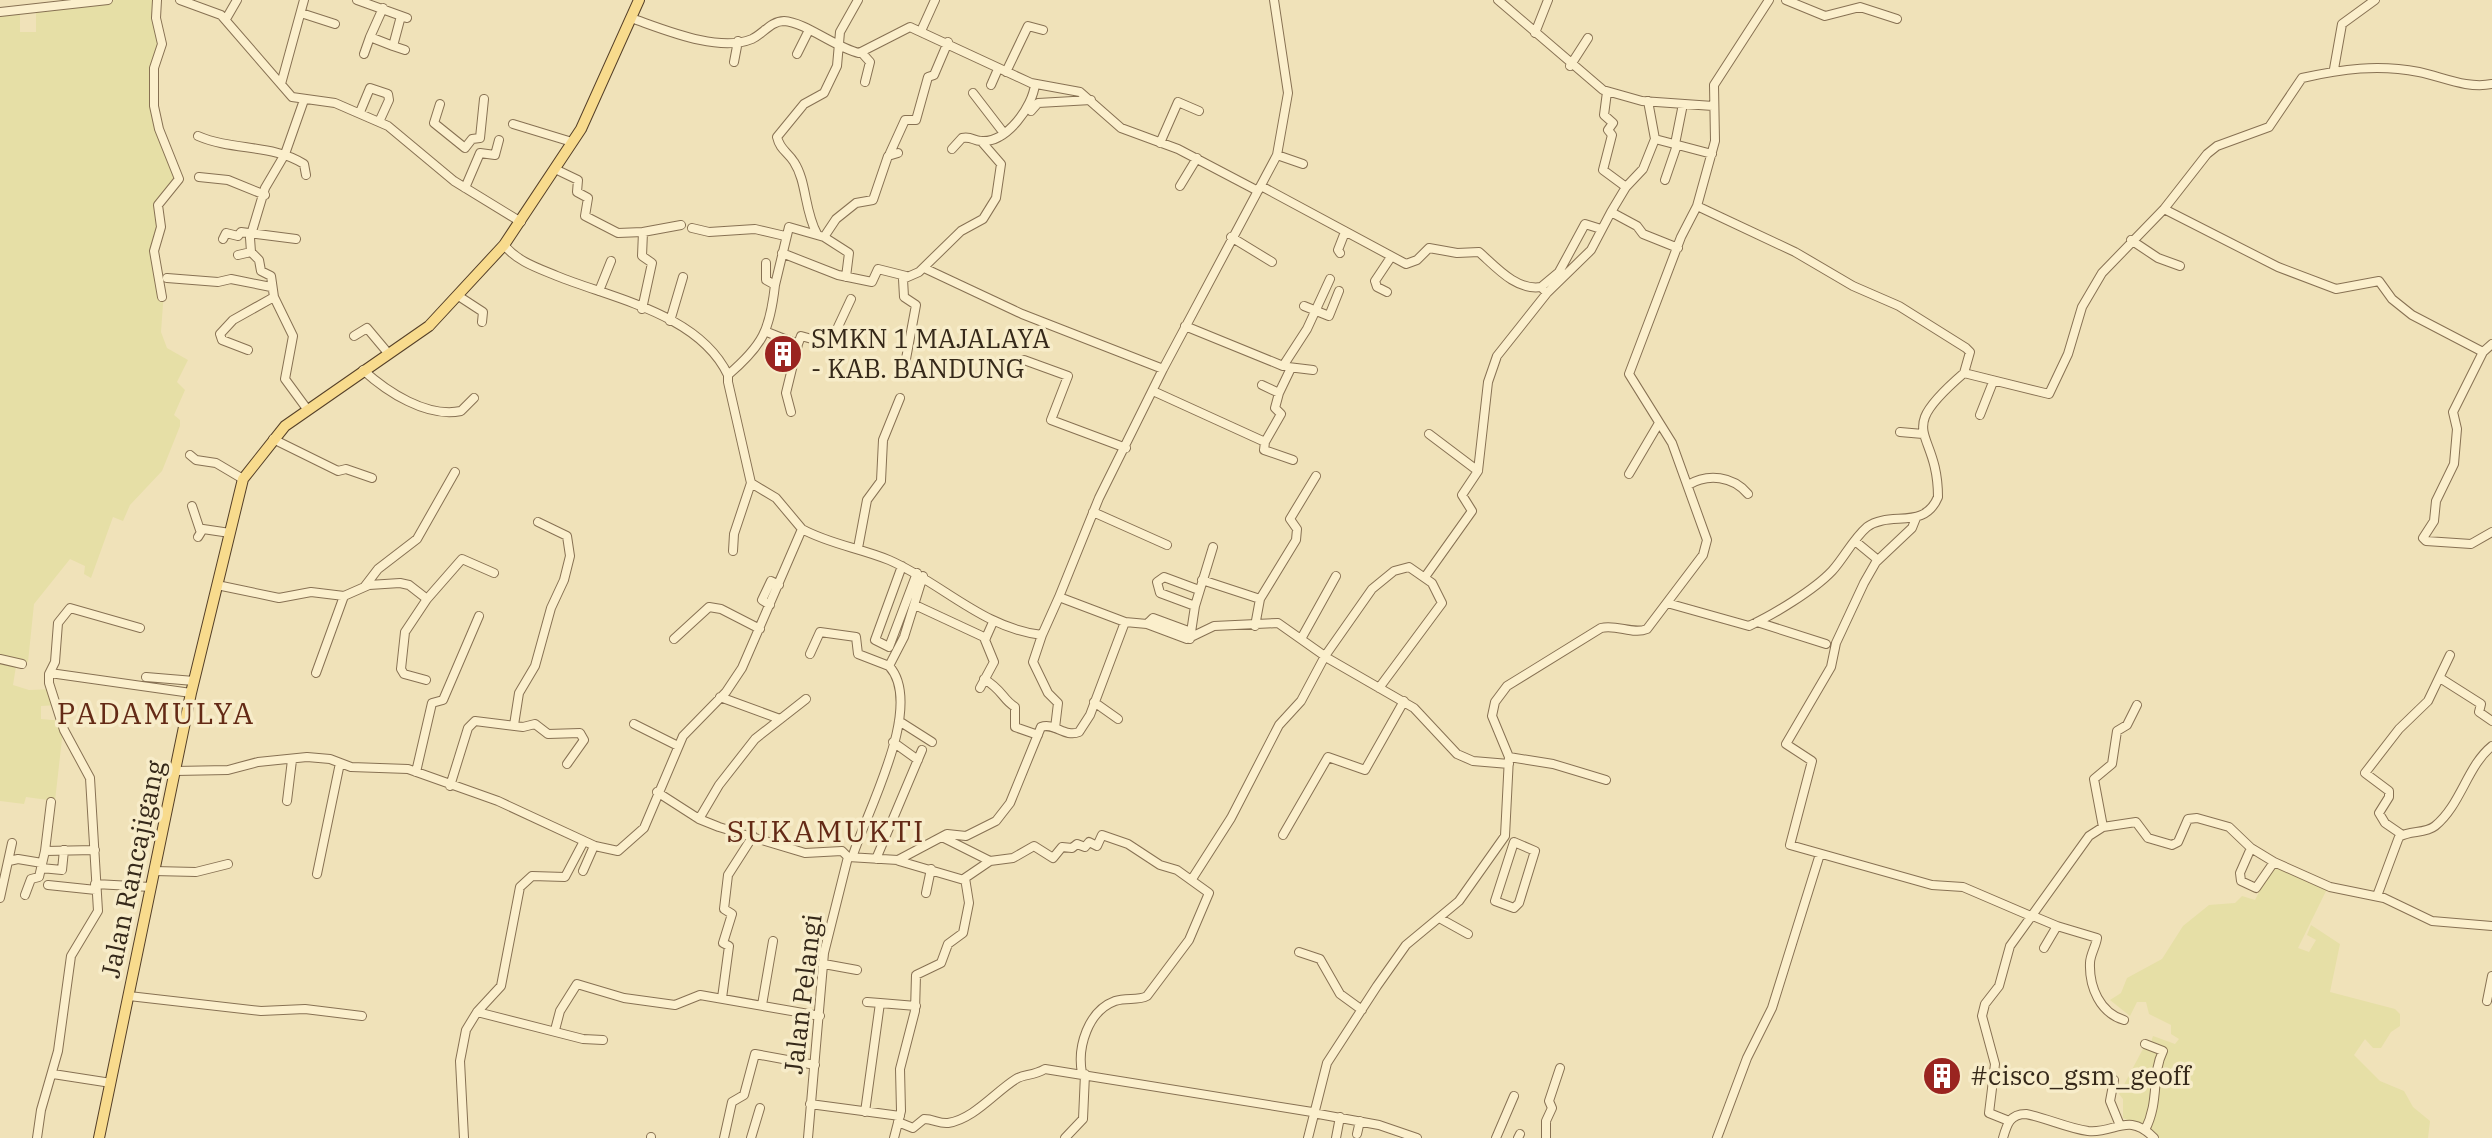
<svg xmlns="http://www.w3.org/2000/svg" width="2492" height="1138" viewBox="0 0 2492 1138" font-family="'IBM Plex Serif',serif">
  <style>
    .farmland { fill: #e6dfa6 }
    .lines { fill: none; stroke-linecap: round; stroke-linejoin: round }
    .minor-casing { stroke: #877153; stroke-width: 10 }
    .major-casing { stroke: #543f28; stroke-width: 12 }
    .minor { stroke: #fbefcc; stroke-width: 8 }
    .major { stroke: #f8db8d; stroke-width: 10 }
    .labels { text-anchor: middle; stroke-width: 7; stroke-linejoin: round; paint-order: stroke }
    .poi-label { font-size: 26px; fill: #352819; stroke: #f7ecc9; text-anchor: start }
    .street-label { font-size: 26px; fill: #352819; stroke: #f7ecc9 }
    .quarter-label { font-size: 30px; letter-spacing: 2px; fill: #642a16; stroke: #f7ecc9 }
  </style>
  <rect width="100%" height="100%" fill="#f0e2b9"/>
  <path class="farmland" d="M116,0h37l7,39 -7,66 27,73 -22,23 2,23 -6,19 10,47 -3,42 6,16 21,12 -11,22 8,8 -11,25 6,5v6l-18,45 -32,34 -7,16 -10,-4 -22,61 -7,-4 1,-8 -15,-7 -36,45 -6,58 -11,-2 -4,25 16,5 24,-1 5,16 -17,1v13l23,2 -9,80 -29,-4 -2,7 -24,-3v-788l20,-2v21h16v-23z
    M2273,865l54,24 -29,59 11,4 7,-12 -9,-5 4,-10 29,19 -10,48 65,17 5,5v12l-9,6 -10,16h-8l-8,-9 -11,16 26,26 24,10 9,16 17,14 -2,17h-272l-6,-8 -27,-12v-19l-4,-5 25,-47 5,1 4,-12 22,8 4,-5 -8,-5v-9l-22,-11 -3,-12h-9l-7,14 -20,-16 11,-7 6,-15 35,-19 21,-33 26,-21 26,-2 7,-7 13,4z"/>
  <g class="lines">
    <g class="minor-casing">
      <path id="minor" d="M157,0l-1,18 6,26 -8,24v38l5,23 20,50 -21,26 3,22 -7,24 8,46
        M180,0l41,15 71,82 43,6 53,23 66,55 67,41
        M357,0l50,18
        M1498,0l105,90 39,11 71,5
        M1786,0l39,16 35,-9 37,12
        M0,12l108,-12
        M301,13l34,11
        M401,16l-8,30 12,4
        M631,18c32,11 87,35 121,21 11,-5 19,-18 32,-18 21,1 52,27 75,32l51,-26 121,56 49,9 41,36 57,21 80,42
        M226,19l11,-19
        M921,31l14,-31
        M1535,33l13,-33
        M370,37l13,-29
        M862,53l8,9 -5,20
        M364,54l6,-17 23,9
        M797,54l11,-22
        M734,62l4,-21
        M1570,66l18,-28
        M2334,69l8,-45 33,-24
        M1006,72l22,-46 15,4
        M281,84l23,-84
        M991,85l7,-16
        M1607,92l-3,23 9,8 -5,7 4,5 -9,35 23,17 -15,25 26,14 6,8 35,14
        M973,93l30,39
        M1648,101l7,38 57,15
        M440,104l-6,19 31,25 7,-9 8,-1 4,-39
        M1031,111l7,-8 53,-3
        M360,112l10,-24 18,6 1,6 -10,22
        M513,124l59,18
        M198,136c35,15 75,8 106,28l2,11
        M1160,143l18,-41 21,9
        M1675,144l8,-40
        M952,149l10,-11c10,-2 11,3 19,3 26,2 52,-35 54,-57
        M890,153l15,-33h11l12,-43 6,-2 14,-33
        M1277,155l26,9
        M555,169l23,11 -1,12 11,6 -3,18 33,17 25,-1 -1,24 10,7 -10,46
        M199,177l29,3 37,15
        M1665,180l12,-35
        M1180,186l17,-28
        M1261,186l145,78 11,-4 12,-12 28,5 22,-1c16,14 37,39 62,35l6,6
        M1626,187l17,-18 12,-30
        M465,188l15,-35 15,2 4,-15
        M1697,206l98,46 58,34 46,20 67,42 4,4 -6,21
        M2164,209l114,58 58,22 43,-8 13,18 20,16 71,37 -30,60 4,17 -3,35 -18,37 -2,20 -11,17 3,3 45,3 21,-12
        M692,228l17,4 46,-3 30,7
        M643,232l38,-7
        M817,234c-13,-24 -10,-52 -23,-72 -6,-10 -14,-12 -17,-25l27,-33 20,-11 13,-27 3,-34 18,-32
        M824,237l12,-18 20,-16 17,-3 15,-44 10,-3
        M1231,237l41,25
        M223,239l3,-6 12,3 3,-4 55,7
        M2131,240l27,18 22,8
        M504,245c14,17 34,23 53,31 57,23 142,38 171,99
        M251,252l8,8 2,11 10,5 3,21 19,39 -8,43 22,30
        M782,253l56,22 34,7 6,-13 28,7
        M1340,253l-2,-3 7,-18
        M238,255l13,-3 -1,-14 15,-50 20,-34 19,-54
        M766,263v17l9,5c-5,45 -12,60 -47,90v7l23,101 25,15 26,31
        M924,268l98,46 141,55
        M167,278l51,4 13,-3 40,8
        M775,285l14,-58 35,10 25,16 -3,24
        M1541,287l18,-15 26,-48 16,5
        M599,291l12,-30
        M1387,292l-10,-5 -2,-6 16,-24
        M460,297l23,15 -1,10
        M1304,306l25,10 10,-25
        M670,321l13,-44
        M1185,326l98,40 24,-37 23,-50
        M767,332l15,6 -10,18 1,6 19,6
        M354,336l13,-8 21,25
        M782,338l16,6 -12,49 5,19
        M798,344l3,-8 29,8 21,-45
        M248,350l-26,-10 -2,-6 13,-14 41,-23
        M2483,352l9,-8
        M1024,360l44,16 -17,44 75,28
        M1288,367l25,3
        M363,370c24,22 64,48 98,41l13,-13
        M903,375l13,-70 -12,-8 -1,-18 16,-7 42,-41 22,-12 13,-21 5,-34 -20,-23
        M1262,385l17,8 12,-25
        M1153,391l112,51 16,-28 -6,-6 4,-15
        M1980,415l13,-33
        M1900,432l23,2
        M1429,434l49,37 10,-89 9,-26 50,-63 44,-43 20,-38
        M273,439l65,32 8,-2 26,9
        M1265,442l-1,8 29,10
        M190,455l6,5 20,3 27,16
        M1629,474l30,-51
        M1688,485c20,-12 45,-9 60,9
        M192,506l8,24
        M1093,512l74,33
        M1916,518l-4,10 -36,34 -12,21 -28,60 -5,24 -45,77 26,17 -22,84 142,40 31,2 70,30
        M198,537l5,-8 27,4
        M1855,541l23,19
        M858,548l9,-48 14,-19 2,-41 17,-42
        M733,551l1,-17 17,-51
        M902,566l-27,74 14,7 28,-74
        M1425,577l47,-66 -10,-16 16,-24
        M1202,580l58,19
        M217,585l62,13 32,-6 33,4 25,-11 31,-2 9,2 18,14 -22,33 -4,37 3,5 22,6
        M365,586l13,-17 39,-30 38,-67
        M1059,597l40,-99 64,-129 114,-214 11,-62 -14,-93
        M427,599l35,-40 32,14
        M1667,603l82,23c24,-11 65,-36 83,-55 12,-13 21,-32 35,-44 23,-17 57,4 71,-30 0,-71 -47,-61 26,-124l85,21 19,-40 14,-47 20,-34 62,-64 43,-55 10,-8 52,-19 33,-49c40,-9 76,-14 117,-6 24,5 48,17 73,12
        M770,605l-8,-5 9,-19 8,4
        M915,605l71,33
        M1195,606l-35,-13 -3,-11 7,-5 35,13
        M1757,622l69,22
        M1147,624l6,-6 38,14
        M1255,626l5,-27 36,-59 1,-11 -7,-10 26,-43
        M1042,635l-9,27 15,31 10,10 -3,25
        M674,639l35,-32 12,2 39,20
        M1190,639l5,-33 18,-59
        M1301,639l35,-63
        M810,654l10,-22 36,5 2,17 31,12c36,39 -22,145 -36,189
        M0,659l22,5
        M889,666l15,-29 19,-61
        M50,673l141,20
        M316,673l28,-77
        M146,677l48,4
        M2440,678l41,26 -2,8 13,9
        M984,679c19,11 18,20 31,28v20l23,8
        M980,688l14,-26 -9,-22 8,-18
        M720,697l60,22
        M1094,702l24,17
        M899,721l33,21
        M634,724l44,22
        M514,725l5,-32 16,-27 16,-58 13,-28 6,-24 -3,-20 -29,-14
        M893,742l25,18
        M1509,757l44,7 53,16
        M175,771l53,-1 30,-8 49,-5 23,2 21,8 57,2 90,32 97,45 23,5 26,-23 39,-92 43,-44 16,-24 60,-139c27,15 58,19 87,31 53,23 93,68 153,75l17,-38 66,25 22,2 40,15 27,-13 64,-3 51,36 85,49 43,46 16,7 36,3
        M416,772l16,-69 11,-3 36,-84
        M450,786l18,-58 7,-7 48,6 12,-3 13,10 32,-1 4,7 -17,24
        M657,792l42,27 20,8 86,26 37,-2 6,6 50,3 49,-26 19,2 30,-15 14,-18 31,-76c13,-5 24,11 38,5l11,-17 35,-93
        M287,801l5,-41
        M699,819l20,-34 36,-46 51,-40
        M2103,827l-9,-48 18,-15 5,-33 10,-6 10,-20
        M2401,834l-16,-11 -6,-10 10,-16v-6l-24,-18 34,-44 29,-28 22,-46
        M1283,835l45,-78 37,13 39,-69
        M942,837l48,24
        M1514,842l21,9 -16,52 -5,5 -19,-7z
        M2251,848l-11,25 1,8 15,7 18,-26
        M45,851l6,-49
        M876,859l46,-109
        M9,861l9,-2 24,4
        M899,861l65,19
        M41,868l21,2 2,-20
        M154,871l42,1 32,-8
        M583,871l11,-25
        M317,874l23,-111
        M1192,879l39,-61 48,-93 22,-24 24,-45 47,-67 22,-18 15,-4 23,16 10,20 -63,85
        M95,884l56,3
        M48,885l48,5
        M926,893l5,-24
        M25,895l6,-16 8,-2 6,-26 50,-1
        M2377,896l22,-59c11,-7 26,-3 36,-11 26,-21 32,-60 57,-80
        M0,898l12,-55
        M2033,916l24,10 -13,22
        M1441,919l27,15
        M2057,926l40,12c-1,8 -7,17 -7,25 -1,24 10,50 34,57
        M1299,952l21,7 20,35 22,16
        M824,964l33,6
        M129,996l132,15 44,-2 57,7
        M722,998l7,-52 -6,-3 9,-29 -8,-5 4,-34 25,-39
        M2487,1001l5,-25
        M867,1002l13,1
        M762,1005l11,-64
        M477,1012l106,27 20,1
        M555,1030l5,-19 17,-27 47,14 51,7 25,-10 120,21
        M53,1074l58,9
        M2114,1080l-4,21 9,22
        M810,1104l90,12
        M865,1112l15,-109 36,3
        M1313,1113l66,12 38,13
        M2009,1121l-20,-8 6,-49 -13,-48 3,-12 14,-18 11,-40 79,-110 14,-9 33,-5 12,16 24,7 6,-3 10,-23 9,-1 32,9 22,21 23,14 56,25 54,11 48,23 60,5
        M898,1122l15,6 11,-9c10,0 15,5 24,4 26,-4 47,-31 68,-44 8,-5 17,-3 29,-10l267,43
        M2145,1130c15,-29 6,-55 18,-79l-18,-7
        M1357,1134l3,-13
        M37,1138l4,-28 17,-59 13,-95 27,-45 -8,-133 -26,-48 -15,-47v-9l6,-12 3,-39 12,-15 70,20
        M464,1138l-4,-77 6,-31 11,-18 24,-26 19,-99 12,-11 33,1 19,-36
        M651,1138v-1
        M724,1138l8,-36 12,-7 11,-41 60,11
        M751,1138l9,-30
        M808,1138l16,-185 24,-96
        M894,1138l7,-27 -1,-42 15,-58 1,-36 25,-12 7,-19 15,-11 6,-30 -4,-25 25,-17 23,-3 21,-12 19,12 9,-11 10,1 5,-4 8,3 4,-5 8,4 5,-11 26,9 32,21 17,5 32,23 -20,47 -42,56c-9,5 -21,1 -32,5 -27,10 -38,46 -33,72
        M1065,1138l18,-19 2,-45
        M1308,1138l19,-75 50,-77 29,-41 53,-44 46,-65 4,-79 -17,-41 3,-14 12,-16 94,-58c16,-4 32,7 46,1l56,-74 4,-15 -35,-97 -43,-69 52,-137 16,-31 18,-65 -1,-56 55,-85
        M1336,1138l4,-21
        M1496,1138l18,-42
        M1518,1138l2,-4
        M1546,1138v-17l6,-13 -3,-7 11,-33
        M1717,1138l30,-80 25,-50 48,-154
        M2003,1138c4,-14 7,-24 23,-24 21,4 41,14 62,17 27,3 40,-20 66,7"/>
    </g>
    <g class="major-casing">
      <path id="major" d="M99,1138l92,-445 52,-214 42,-53 144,-100 75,-81 77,-116 58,-129"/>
    </g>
    <use href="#minor" class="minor"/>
    <use href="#major" class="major"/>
  </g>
  <defs>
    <g id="building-disc" transform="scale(2)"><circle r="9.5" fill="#9a2420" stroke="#f7ecc9"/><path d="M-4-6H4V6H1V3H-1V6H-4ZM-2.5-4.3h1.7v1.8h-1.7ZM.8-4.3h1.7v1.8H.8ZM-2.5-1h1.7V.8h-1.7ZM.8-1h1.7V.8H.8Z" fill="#fff"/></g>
  </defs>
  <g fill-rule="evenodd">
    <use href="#building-disc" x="783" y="354"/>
    <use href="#building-disc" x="1942" y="1076"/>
  </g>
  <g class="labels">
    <g class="poi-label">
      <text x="811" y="348">SMKN 1 MAJALAYA<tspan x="811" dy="30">- KAB. BANDUNG</tspan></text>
      <text x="1970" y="1085">#cisco_gsm_geoff</text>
    </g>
    <g class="street-label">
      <text transform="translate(133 869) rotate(-78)" y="9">Jalan Rancajigang</text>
      <text transform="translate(803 994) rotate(-83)" y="9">Jalan Pelangi</text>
    </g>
    <g class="quarter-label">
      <text x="156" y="724">PADAMULYA</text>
      <text x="826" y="842">SUKAMUKTI</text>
    </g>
  </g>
</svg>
